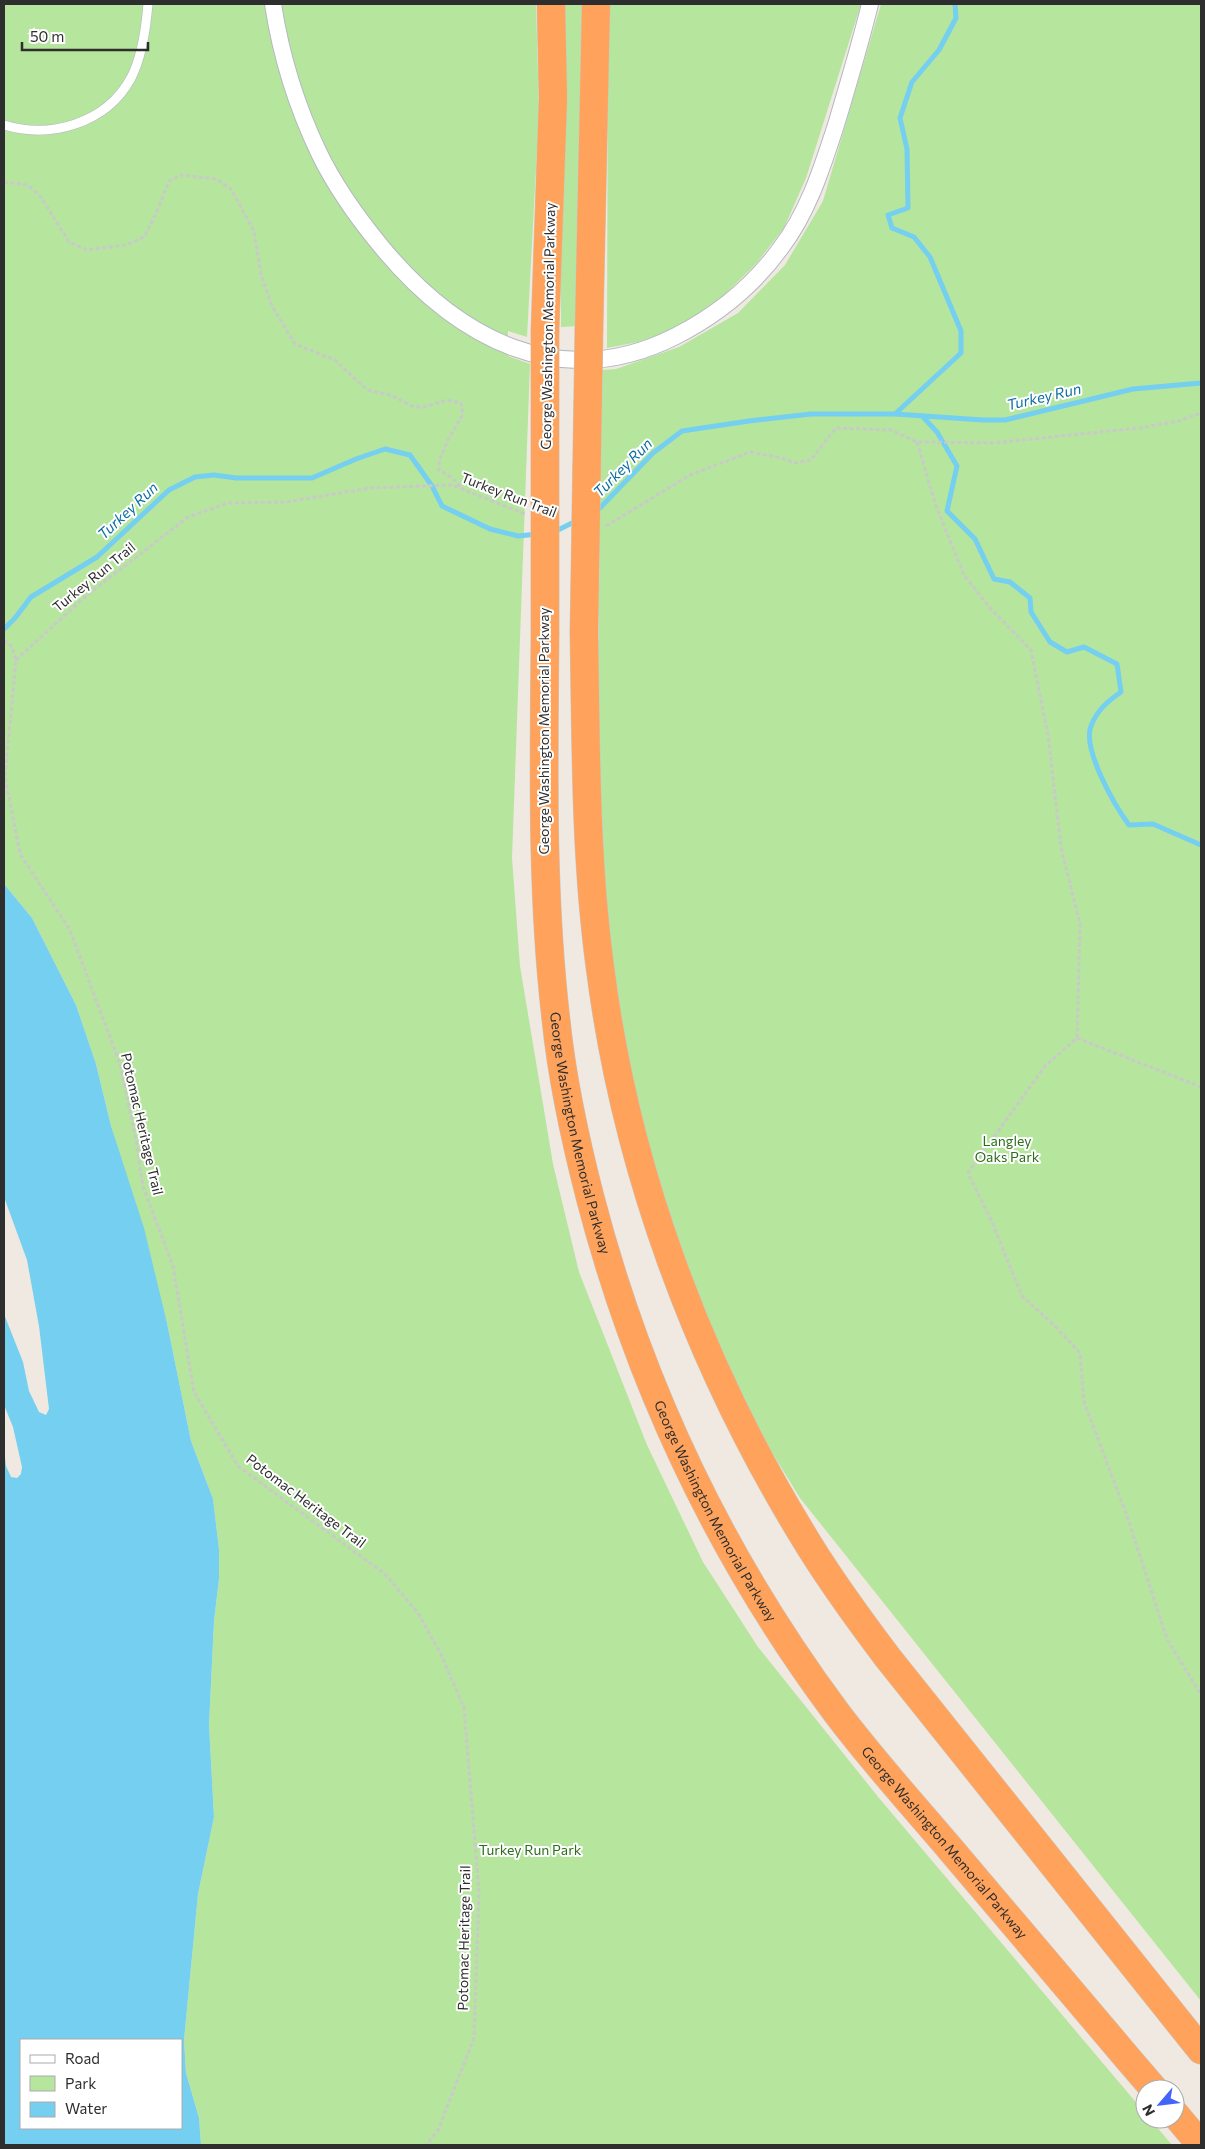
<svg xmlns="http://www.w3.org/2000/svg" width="1205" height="2149" viewBox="0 0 1205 2149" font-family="Commissioner,sans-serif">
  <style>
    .green { fill: #b6e59e }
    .water { fill: #75cff0; fill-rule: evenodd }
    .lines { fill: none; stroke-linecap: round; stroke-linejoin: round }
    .stream { stroke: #75cff0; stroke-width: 5 }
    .lane-casing { stroke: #b4b7c1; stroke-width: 10 }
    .street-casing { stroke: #b4b7c1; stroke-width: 18 }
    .highway-casing { stroke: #c9c9c9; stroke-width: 29 }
    .path { stroke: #c9c9c9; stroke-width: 3; stroke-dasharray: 4 2.5; stroke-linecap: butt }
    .lane { stroke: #fff; stroke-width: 9 }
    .street { stroke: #fff; stroke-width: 16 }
    .highway { stroke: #ffa35c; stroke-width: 28 }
    .highway-bridge-casing { stroke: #c9c9c9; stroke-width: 29; stroke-linecap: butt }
    .highway-bridge { stroke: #ffa35c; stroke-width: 28 }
    .labels { text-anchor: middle; stroke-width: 4; stroke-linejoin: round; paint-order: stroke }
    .street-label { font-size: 14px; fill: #2e2e2e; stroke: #fff }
    .park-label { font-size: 14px; fill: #2c6e1b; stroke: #fff }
    .water-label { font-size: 15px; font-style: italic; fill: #0d6fa3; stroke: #fff }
  </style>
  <rect width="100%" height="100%" fill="#efe9e1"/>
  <path class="green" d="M4,4h532l3,109 -12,224 -19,-6v25l22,8 -18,494 8,108 33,198 26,108 68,173 56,117 55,85 121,151 266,315v6h5l22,26h-971l-2,-27 -13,-45 -2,-33 14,-146 16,-77 -5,-92 5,-104 5,-42v-30l-6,-50 -22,-58 -24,-118 -56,-197 -15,-62 -20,-59 -44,-87 -28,-34z
    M561,4h27l-8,322 -19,1z
    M608,4h253l-55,174 -22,50 -29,37 -32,31 -47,33 -38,13 -31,6z
    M881,4h320v1997l-401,-503 -43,-70 -66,-144 -59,-184 -23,-131 -9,-117 -2,-186 4,-296 14,-1 63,-22 59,-34 47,-48 38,-64z"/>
  <path class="water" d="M4,884l28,34 44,87 20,59 15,62 33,102 23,95 24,118 22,58 6,50v30l-5,42 -5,104 5,92 -16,77 -14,146 2,33 13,45 2,27h-197v-696l2,17 5,11 6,1 4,-4 1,-7 -9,-40 -9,-22v-91l19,48 6,29 10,21 7,3 3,-6 -10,-83 -12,-66 -23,-63zM21,2040h160v88h-160z"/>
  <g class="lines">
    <path class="stream" d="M895,414l66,-61v-22l-31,-74 -16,-20 -22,-9 -4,-13 20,-7 -1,-59 -7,-31 12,-36 27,-32 17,-32 -1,-14
      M922,416l15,16 20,34 -10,45 28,28 19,40 16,3 20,16 1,14 19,30 17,10 17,-5 33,17 4,28c-13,9 -24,18 -30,34 -9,23 24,80 38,99l24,-1 48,21
      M597,511l56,-58 29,-22 67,-10 62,-7h84l88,6h22l128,-31 68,-6
      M554,532l24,-12
      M4,629l11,-11 16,-21 66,-40 72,-67 26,-13 19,-2 22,3h76l44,-19 29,-10 25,6 22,31 10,20 48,23 28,7 20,-2"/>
    <g class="lane-casing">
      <path id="lane" d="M4,125c46,14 102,-1 127,-47 11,-21 15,-50 17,-74"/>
    </g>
    <g class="street-casing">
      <path id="street" d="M273,4c8,52 23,101 46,149 16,33 38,64 61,92 76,93 180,150 296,91 41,-21 77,-50 104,-87 28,-36 42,-81 56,-124 12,-40 24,-80 34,-121"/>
    </g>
    <g class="highway-casing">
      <g id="highway">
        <path d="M589,328l7,-324"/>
        <path d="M545,330l8,-232 -2,-94"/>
        <path d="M584,633c2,111 1,223 16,334 25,199 97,394 201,565 26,44 56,85 87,126l313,392"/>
        <path id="s1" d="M545,634c-1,129 -4,258 11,386 6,59 19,119 34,177 49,189 130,359 246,515 36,48 77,93 116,139 67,79 134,159 202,238"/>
        <path d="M1175,2114l26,31"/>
      </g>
    </g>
    <path class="path" d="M4,182l24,3 13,12 28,45 18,8 39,-5 18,-8 12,-23 13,-33 12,-6 35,4 15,10 23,42 7,44 11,31 23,38 40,16 32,30 24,5 23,12h10l23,-7 14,3 2,11 -15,26 -9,21v10l8,3 16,14
      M917,442l19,64 28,69 26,33 41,42 17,85 13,112 19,77 -3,114 -32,28 -77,107 24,49 30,74 33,30 25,27 4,49 42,111 41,126 34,56
      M606,526l84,-51 60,-23 32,6 12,5 17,-3 25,-32 55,2 26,12 76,1 146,-15 40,-7 22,-8
      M4,640l8,7 4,13 -11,117 15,77 50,76 50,134 16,76 7,47 30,79 21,126 44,74 148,109 32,38 22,39 24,56 15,184 -5,146 -36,92 -12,15
      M16,660l70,-64 102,-79 40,-14 58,-1 84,-14 82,-3 73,29
      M1077,1038l124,49"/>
    <use href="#lane" class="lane"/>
    <use href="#street" class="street"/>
    <use href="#highway" class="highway"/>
    <g class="highway-bridge-casing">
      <path id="highway-bridge" d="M584,633l5,-305
        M545,634v-304"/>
    </g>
    <use href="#highway-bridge" class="highway-bridge"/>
  </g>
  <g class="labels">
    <g class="street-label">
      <text transform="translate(548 326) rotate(-89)" y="5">George Washington Memorial Parkway</text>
      <text transform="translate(509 495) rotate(21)" y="5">Turkey Run Trail</text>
      <text transform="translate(94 577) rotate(-39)" y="5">Turkey Run Trail</text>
      <text transform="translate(544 731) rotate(-90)" y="5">George Washington Memorial Parkway</text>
      <text transform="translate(142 1124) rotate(77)" y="5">Potomac Heritage Trail</text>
      <text dy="5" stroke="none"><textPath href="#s1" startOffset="502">George Washington Memorial Parkway</textPath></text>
      <text transform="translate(306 1501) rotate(37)" y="5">Potomac Heritage Trail</text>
      <text dy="5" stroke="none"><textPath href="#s1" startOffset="906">George Washington Memorial Parkway</textPath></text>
      <text dy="5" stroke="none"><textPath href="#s1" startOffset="1311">George Washington Memorial Parkway</textPath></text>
      <text transform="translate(464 1938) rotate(-89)" y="5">Potomac Heritage Trail</text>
    </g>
    <g class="park-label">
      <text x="1007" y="1146">Langley<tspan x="1007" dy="16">Oaks Park</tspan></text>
      <text x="530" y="1855">Turkey Run Park</text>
    </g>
    <g class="water-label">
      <text transform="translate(1044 397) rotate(-13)" y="5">Turkey Run</text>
      <text transform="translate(623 468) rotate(-45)" y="5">Turkey Run</text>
      <text transform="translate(128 511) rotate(-43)" y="5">Turkey Run</text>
    </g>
  </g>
  <rect width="1205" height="2149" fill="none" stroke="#2e2e2e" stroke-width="10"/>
  <rect x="20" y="2039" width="162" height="90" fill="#ffffff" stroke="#ababab"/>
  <rect x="30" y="2055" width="25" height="8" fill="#ffffff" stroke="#ababab"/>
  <text x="65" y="2064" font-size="15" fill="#2e2e2e">Road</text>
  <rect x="30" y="2076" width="25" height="15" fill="#b6e59e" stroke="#ababab"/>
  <text x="65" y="2089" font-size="15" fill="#2e2e2e">Park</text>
  <rect x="30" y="2102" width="25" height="15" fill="#75cff0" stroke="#ababab"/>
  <text x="65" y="2114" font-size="15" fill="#2e2e2e">Water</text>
  <g transform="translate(1160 2104) rotate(242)"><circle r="24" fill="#ffffff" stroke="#ababab"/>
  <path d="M0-4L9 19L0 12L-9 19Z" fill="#4264fb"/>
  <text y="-8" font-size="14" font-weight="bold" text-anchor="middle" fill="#2e2e2e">N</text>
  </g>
  <path d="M22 42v8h126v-8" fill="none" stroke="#2e2e2e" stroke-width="2.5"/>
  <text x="30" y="42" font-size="15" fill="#2e2e2e" stroke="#ffffff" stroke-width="4" paint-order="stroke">50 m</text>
</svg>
